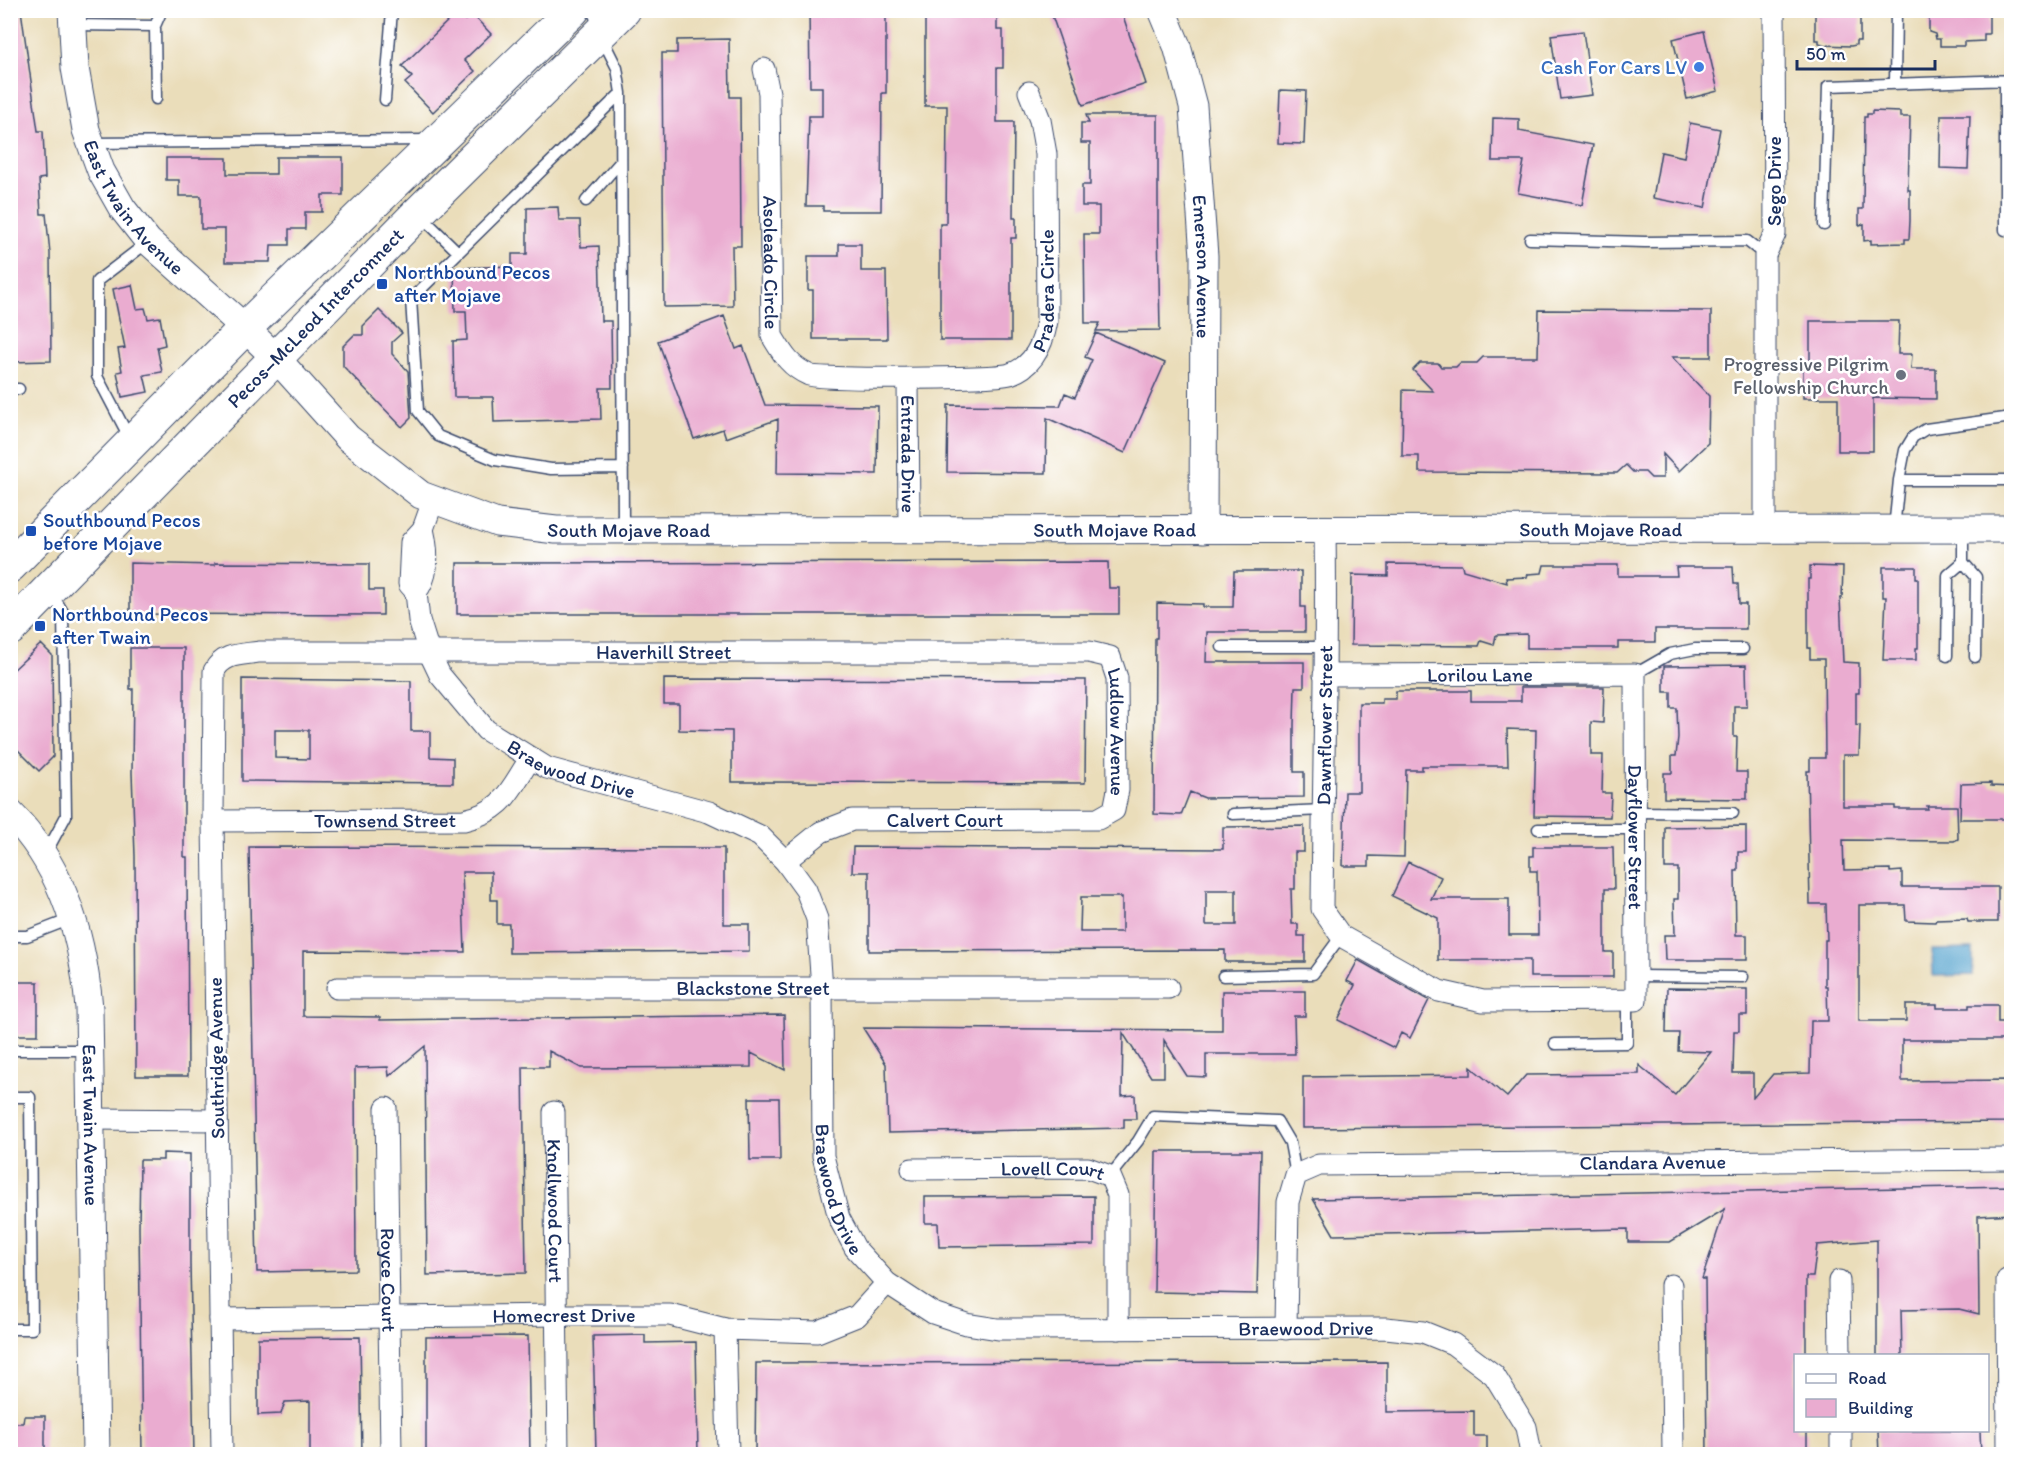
<svg xmlns="http://www.w3.org/2000/svg" width="2022" height="1465" viewBox="0 0 2022 1465" font-family="Itim,sans-serif">
  <style>
    .water { fill: #53a2cd; stroke: #376896; stroke-width: 1.5 }
    .building { fill: #eaacd0; fill-rule: evenodd }
    .lines { fill: none; stroke-linecap: round; stroke-linejoin: round }
    .service-casing { stroke: #3a496c; stroke-width: 13 }
    .minor-casing { stroke: #3a496c; stroke-width: 23 }
    .tertiary-casing { stroke: #3a496c; stroke-width: 29 }
    .primary-casing { stroke: #3a496c; stroke-width: 35 }
    .service { stroke: #fff; stroke-width: 10 }
    .minor { stroke: #fff; stroke-width: 21 }
    .tertiary { stroke: #fff; stroke-width: 27 }
    .primary { stroke: #fff; stroke-width: 33 }
    .shop-dot { fill: #3f7fe0; stroke: #fff; stroke-width: 2 }
    .transit-dot { fill: #1a4fb4; stroke: #fff; stroke-width: 2 }
    .worship-dot { fill: #6b7280; stroke: #fff; stroke-width: 2 }
    .labels { text-anchor: middle; stroke-width: 5; stroke-linejoin: round; paint-order: stroke }
    .shop-label { font-size: 20px; fill: #366cbe; stroke: #fff; text-anchor: end }
    .street-label { font-size: 20px; fill: #1b2f5e; stroke: #fff }
    .transit-label { font-size: 20px; fill: #164399; stroke: #fff; text-anchor: start }
    .worship-label { font-size: 20px; fill: #5b616d; stroke: #fff; text-anchor: end }
  </style>
  <rect width="100%" height="100%" fill="#fff"/>
  <filter id="ink" filterUnits="userSpaceOnUse"><feTurbulence type="fractalNoise" baseFrequency=".0167" numOctaves="2"/><feDisplacementMap in="SourceGraphic" scale="12" xChannelSelector="R" yChannelSelector="G"/><feConvolveMatrix kernelMatrix="1 2 1 2 8 2 1 2 1" color-interpolation-filters="sRGB"/></filter>
  <filter id="wash" filterUnits="userSpaceOnUse"><feTurbulence type="fractalNoise" baseFrequency=".008" numOctaves="4" result="noise"/><feDisplacementMap in="SourceGraphic" scale="24" xChannelSelector="R" yChannelSelector="G"/><feGaussianBlur stdDeviation="1.35" result="paint"/><feColorMatrix in="noise" values="0 0 0 0 0 0 0 0 0 0 0 0 0 0 0 0 0 1.4 0 .05"/><feComposite in="paint" operator="in"/></filter>
  <g filter="url(#wash)">
    <rect width="100%" height="100%" fill="#eaddba"/>
    <path class="water" d="M1973,949v26l-40,1 -1,-26z"/>
    <g id="blocks">
      <path class="building" d="M10,10h11l17,121h5l2,47 -6,1 2,35h5l4,39 1,108 -41,1z
        M809,10h77v83h-4l-1,118h-58v-5h-17l3,-90h13v-29h-12z
        M925,10h72v20h6v38h-6v54h17l-1,96h3v20h-5v102h-71v-116h6l1,-118h-22z
        M1050,10h71l25,74 -63,21z
        M1815,10h45v31h-4v4l-5,1 -28,-1v-1l-4,-1v-3h-4z
        M1929,10h60v24h-5v7l-20,1v4h-24v-7h-4l-1,-5 -6,-2z
        M457,12l8,8 7,-6 19,20 -27,26 11,11 -42,41 -28,-29 7,-6 -10,-11z
        M1583,31l9,64 -32,4 -9,-64z
        M1704,31l14,60 -31,8 -14,-60z
        M729,39l1,58h10l1,149h-9l1,60 -69,1 -2,-254h15v-13z
        M1280,90l26,1 -2,53 -26,-1z
        M1872,111l28,1v5h10l-2,73h2v31l-1,18h-4v4l-34,1v-4l-7,1v-17l-5,1v-16h4l1,-92h3v-3h5z
        M1086,115h72v112l2,103 -64,1 4,-8h-15l-1,-89h15v-28h-17v-21h8v-42h-9v-20h8z
        M1941,115h29l-2,54 -28,-1z
        M1493,118l26,1v12l74,14 -11,60 -64,-12 6,-32h-32z
        M1690,123l30,6 -15,79 -52,-10 8,-46 23,5z
        M276,157h67v38h-21v17h-17v17h-16v16h-18l-1,17h-45v-33h-24v-33h-22v-16h-13v-22h61v16h49z
        M558,207l1,13h21l1,27 18,-1 2,75h10l1,67h-12l1,31 -107,3 -1,-25h-39l-1,-56 14,-1 -1,-29h-11l-1,-43 58,-2v-12h15v-46z
        M839,244h22v27h25l1,68h-74v-49h-5v-34h31z
        M132,285l5,24 8,-1 3,11 12,-2 5,28 -8,2 5,25 -18,3 4,17 -26,5 -5,-25 5,-1 -4,-22 7,-1 -12,-59z
        M379,310l23,23 -10,9v12l16,17 3,47 -9,9 -59,-61v-20l11,-11h9v-9z
        M1539,310l172,1v46h-39l37,39 -1,47 -29,28 -16,-17v24h-12l-6,-6h-12l-7,-7 -9,8 -198,-1v-16h-17l1,-66 30,1 -20,-21 7,-7h18l3,4h15l4,-4h17l6,-6h55z
        M724,316l12,33 7,-3 22,59 113,1 -1,68 -100,-1 1,-54 -52,19 -3,-9 -29,10 -36,-98z
        M1810,321h89l-1,33h14l-1,15h25v30l-63,-1v53h-35v-53h-35v-32h7z
        M1096,333l69,30 -40,90 -78,-35 -1,55 -99,-1 1,-67 112,1 5,-13 10,4 17,-37 -7,-3z
        M1108,562l1,26h10v26h-662v-51z
        M130,563l85,2v-2l154,1v26h14v25l-253,-1z
        M1388,564l74,1 1,5 44,13 -1,-5 21,-1 1,-3 14,-1 2,-8h74v11h59l-1,-9h57l1,17h4l1,20h7v25h-91v13h-37v6h-91v-14l-31,1 -2,10 -13,-4 -2,5 -128,-1 1,-70 36,1z
        M1810,566l33,1 -1,31h-2l3,64 16,1v30h-3v33l4,-1 -1,30h-16v51h52v3h33l-1,-3h30l1,33 -4,2 -111,-1 1,30 46,-1v3l12,-1v16h96v35h-30l-1,-3 -31,1 -1,2 -29,-1 -1,-16h-46v116h47v-16h31v3h32v-3h29v17h14v18h-110v41l110,-1v42l-709,6v-51l168,-2v-8l36,30 19,-22 113,-1v-9l36,30 36,-43 -33,-1 1,-18h-13l1,-45 80,1v26h-8v16h-5l-1,42h20v25l20,-24 37,-1 1,-52h17l-1,-35h-2v-46h2l-1,-36h-16l-3,-133h3v-13h15l-1,-99h-14v-11h-2v-69h2z
        M1883,567h33v11h2v70h-2v12h-33l3,-63h-3z
        M1234,571h67v36h4v25h-98l-1,30h98v25h-9l-1,38v47h10v25l-99,1 -15,-6 -9,23 -27,-1 1,-176h2v-35l46,1v3h30z
        M41,644l11,11 1,102 -14,14 -29,-29v-69z
        M130,648h54v209h3l1,219h-52l-1,-220 -3,-83 1,-84h-3z
        M1746,665l1,41h-13v31h3l-1,35h11v27l-83,-1v-25h8v-17h4l2,-19 -1,-29h-6v-16h-7v-26z
        M242,679l169,2v50h19v26l23,1v25l-211,-2zM275,730h34v29l-34,-1z
        M664,679l422,1 -1,103 -353,-1v-51l-53,-1v-26h-15z
        M1521,687h83l-1,36 -12,-1v33h12l-1,38h9l-1,24 -76,-1 2,-86 -29,-1 1,37h-86v4h-16l-2,87 -35,-1v10h-26l2,-74h14v-89h23v-4h14v-8h75v10h50z
        M1991,783v3l21,1v32h-52l1,-35z
        M1304,826v26h-9v37h-4l1,35h6v12h7v26h-80v-12l-356,1v-79h-17l1,-25 370,2v-22zM1206,890h30v35h-30zM1081,897h41v35h-42z
        M1746,826v26h-8v19h-3l1,64h11v25h-82l-1,-25h11l-1,-36h4v-31h-13v-41z
        M249,847l475,1v76h25v27l-240,2v-29h-12v-24h-6v-28h-29l3,80 -162,-1v65l77,1v3l404,-5 1,55 -34,-17v14l-170,1 -32,-17v16h-26l3,206 -99,2 -2,-229 -36,30 -1,-9 -33,1 1,202 -99,2z
        M1533,847h80l1,42h-9v63h8v25h-83v-17h-92v-42l-46,-22 16,-34 33,15 -10,22h78v36h29l-1,-64h-7v-15h3z
        M1358,960l71,40 -19,38 -9,-5 -7,15 -56,-28 17,-35 -8,-4z
        M10,982h28v53h-28z
        M1222,991h83v25h-11l1,38h-89v23l-19,-1 -23,-36v37h-13l-28,-44 -1,63 13,-1 1,24h-12v9l-236,5 -2,-69 -23,-36 359,2z
        M749,1098h30l1,62h-30z
        M1156,1151h104l-3,143 -103,-2z
        M163,1153l27,1v110l4,191h-52l-3,-227 1,-68h23z
        M2012,1186v28l-34,2 1,98 -20,-5 -58,1 1,46h-25v-116l-60,5 -4,32h-7v79h-10v75h11v24h-100l-2,-176h-3l23,-70 -55,33h-42v-13l-294,6 -21,-36z
        M1094,1196v49l-155,2 -1,-24h-13v-26z
        M645,1335v8l51,-1 2,113 -102,-2 -3,-117z
        M528,1336l2,119h-104v-118z
        M360,1337l2,118h-52v-54l-25,1 -4,12 -23,1v-77z
        M1387,1362v50l87,-1v25h13v19h-732l1,-92z
        M24,1416h21v39h-35v-32h13z
        M1878,1431h102l1,24h-102z"/>
    </g>
  </g>
  <g filter="url(#ink)">
    <use href="#blocks" fill-opacity="0" stroke="#3a496c" stroke-width="1.5"/>
    <g class="lines">
      <g class="service-casing">
        <path id="service" d="M593,10l7,24 17,34 4,25 2,437
          M73,25l82,1 7,-16
          M155,26l1,73
          M2005,80v150
          M1895,83l1,-73
          M621,93l-210,206 7,112 20,25 57,24 56,9 72,-1
          M385,100l7,-90
          M92,143l338,-3
          M586,201l35,-40
          M420,215l38,37
          M1824,225l4,-139 184,-6
          M1530,239l115,3 102,-1 18,14
          M10,389h9
          M130,439l-33,-63v-95l51,-39
          M1899,480h113
          M1894,529l5,-49 6,-30 8,-13 13,-8 86,-12
          M1963,529v33l13,15 -1,80
          M1222,647h102
          M1947,656l1,-81 15,-13
          M1635,674l35,-20 25,-5h48
          M1636,812l97,1
          M1233,814l90,-4
          M1538,829h98
          M45,855l21,-39 -3,-204 -12,-20
          M10,936h17l44,-17
          M1223,976l90,-2 28,-38
          M1636,976l107,1
          M1555,1044l72,-1v-43
          M10,1050h78
          M10,1097h20l2,232h-22
          M1110,1176l28,-35 15,-25 124,5 13,22 6,32"/>
      </g>
      <g class="minor-casing">
        <g id="minor">
          <path id="s1" d="M764,69l5,24 3,243c11,18 17,30 37,39 10,5 188,4 201,-1 24,-8 33,-30 37,-53l-1,-167 -6,-34 -11,-28"/>
          <path id="s2" d="M908,378l1,152"/>
          <path id="s3" d="M433,501l-10,28 -12,13 -2,42 7,8 3,28 10,32 11,23 46,55 61,38 162,44 51,24 25,25 21,29 11,29 5,69 1,168 16,62 16,30 32,35 46,30 33,11 32,5 388,-1 37,4 30,12 41,31 32,52 5,27"/>
          <path d="M1765,529v-274l10,-21 -1,-224"/>
          <path d="M416,592c14,-17 12,-42 7,-63"/>
          <path id="s4" d="M1324,675l311,-1 1,326 -153,1 -44,-10 -98,-55 -19,-27c1,-127 5,-253 3,-379"/>
          <path id="s5" d="M213,821l251,-1c40,-9 45,-29 66,-61"/>
          <path id="s6" d="M337,988h831"/>
          <path id="s7" d="M386,1108l5,346"/>
          <path id="s8" d="M554,1112l4,342"/>
          <path d="M90,1119l127,1"/>
          <path id="s9" d="M912,1169l176,-1 22,8 8,19v134"/>
          <path d="M2007,1280l1,174"/>
          <path d="M1839,1281l1,75"/>
          <path d="M1671,1285l2,169"/>
          <path id="s10" d="M220,1319l337,-4h113l55,14 92,3 40,-16 30,-33"/>
          <path d="M725,1329l3,125"/>
          <path id="s11" d="M1286,1329l2,-127 8,-27 23,-10 693,-6"/>
          <path d="M1841,1430v24"/>
          <path id="s12" d="M222,1454l-9,-633 1,-150c10,-18 26,-16 45,-19h830l21,5 7,21 1,112 -4,20 -16,9 -246,1 -31,12 -36,29"/>
        </g>
      </g>
      <g class="tertiary-casing">
        <g id="tertiary">
          <path id="s13" d="M72,10l3,58 11,62 15,41 21,37 26,33 97,87 32,31 71,79 73,57 76,28 59,7 1456,-1"/>
          <path id="s14" d="M1162,10l15,36 16,60 11,150 -1,274"/>
          <path id="s15" d="M10,813c53,52 73,123 79,195l7,446"/>
        </g>
      </g>
      <g class="primary-casing">
        <g id="primary">
          <path d="M10,566l235,-238 328,-318"/>
          <path id="s16" d="M10,629l408,-416 206,-203"/>
        </g>
      </g>
      <use href="#service" class="service"/>
      <use href="#minor" class="minor"/>
      <use href="#tertiary" class="tertiary"/>
      <use href="#primary" class="primary"/>
    </g>
  </g>
  <circle class="shop-dot" cx="1699" cy="67" r="6"/>
  <g class="transit-dot">
    <rect x="376" y="278" width="12" height="12" rx="3"/>
    <rect x="25" y="525" width="12" height="12" rx="3"/>
    <rect x="34" y="620" width="12" height="12" rx="3"/>
  </g>
  <circle class="worship-dot" cx="1901" cy="375" r="6"/>
  <g class="labels">
    <g class="shop-label">
      <text x="1687" y="74">Cash For Cars LV</text>
    </g>
    <g class="street-label">
      <text transform="translate(1774 181) rotate(-90)" y="7">Sego Drive</text>
      <text dy="7" stroke="none"><textPath href="#s13" startOffset="213">East Twain Avenue</textPath></text>
      <text dy="7" stroke="none"><textPath href="#s1" startOffset="194">Asoleado Circle</textPath></text>
      <text dy="7" stroke="none"><textPath href="#s14" startOffset="262">Emerson Avenue</textPath></text>
      <text dy="7" stroke="none"><textPath href="#s1" startOffset="622">Pradera Circle</textPath></text>
      <text dy="7" stroke="none"><textPath href="#s16" startOffset="436">Pecos–McLeod Interconnect</textPath></text>
      <text dy="7" stroke="none"><textPath href="#s2" startOffset="76">Entrada Drive</textPath></text>
      <text dy="7" stroke="none"><textPath href="#s13" startOffset="836">South Mojave Road</textPath></text>
      <text dy="7" stroke="none"><textPath href="#s13" startOffset="1808">South Mojave Road</textPath></text>
      <text dy="7" stroke="none"><textPath href="#s13" startOffset="1322">South Mojave Road</textPath></text>
      <text dy="7" stroke="none"><textPath href="#s12" startOffset="1239">Haverhill Street</textPath></text>
      <text dy="7" stroke="none"><textPath href="#s4" startOffset="156">Lorilou Lane</textPath></text>
      <text dy="7" stroke="none"><textPath href="#s4" startOffset="1164">Dawnflower Street</textPath></text>
      <text dy="7" stroke="none"><textPath href="#s12" startOffset="1762">Ludlow Avenue</textPath></text>
      <text dy="7" stroke="none"><textPath href="#s3" startOffset="354">Braewood Drive</textPath></text>
      <text dy="7" stroke="none"><textPath href="#s5" startOffset="172">Townsend Street</textPath></text>
      <text x="945" y="827">Calvert Court</text>
      <text dy="7" stroke="none"><textPath href="#s4" startOffset="474">Dayflower Street</textPath></text>
      <text dy="7" stroke="none"><textPath href="#s6" startOffset="416">Blackstone Street</textPath></text>
      <text transform="translate(216 1058) rotate(-91)" y="7">Southridge Avenue</text>
      <text dy="7" stroke="none"><textPath href="#s15" startOffset="332">East Twain Avenue</textPath></text>
      <text dy="7" stroke="none"><textPath href="#s11" startOffset="514">Clandara Avenue</textPath></text>
      <text dy="7" stroke="none"><textPath href="#s9" startOffset="141">Lovell Court</textPath></text>
      <text dy="7" stroke="none"><textPath href="#s3" startOffset="930">Braewood Drive</textPath></text>
      <text dy="7" stroke="none"><textPath href="#s8" startOffset="99">Knollwood Court</textPath></text>
      <text dy="7" stroke="none"><textPath href="#s7" startOffset="172">Royce Court</textPath></text>
      <text dy="7" stroke="none"><textPath href="#s10" startOffset="344">Homecrest Drive</textPath></text>
      <text dy="7" stroke="none"><textPath href="#s3" startOffset="1470">Braewood Drive</textPath></text>
    </g>
    <g class="transit-label">
      <text x="394" y="279">Northbound Pecos<tspan x="394" dy="23">after Mojave</tspan></text>
      <text x="43" y="527">Southbound Pecos<tspan x="43" dy="23">before Mojave</tspan></text>
      <text x="52" y="621">Northbound Pecos<tspan x="52" dy="23">after Twain</tspan></text>
    </g>
    <g class="worship-label">
      <text x="1889" y="371">Progressive Pilgrim<tspan x="1889" dy="23">Fellowship Church</tspan></text>
    </g>
  </g>
  <rect width="2022" height="1465" fill="none" stroke="#fff" stroke-width="36"/>
  <rect x="1794" y="1354" width="195" height="78" fill="#ffffff" stroke="#a4acbf" stroke-width="1.5"/>
  <rect x="1806" y="1374" width="30" height="9" fill="#ffffff" stroke="#a4acbf" stroke-width="1.5"/>
  <text x="1848" y="1384" font-size="18" fill="#1b2f5e">Road</text>
  <rect x="1806" y="1399" width="30" height="18" fill="#eaacd0" stroke="#a4acbf" stroke-width="1.5"/>
  <text x="1848" y="1414" font-size="18" fill="#1b2f5e">Building</text>
  <path d="M1797 60v9h138v-9" fill="none" stroke="#1b2f5e" stroke-width="3"/>
  <text x="1806" y="60" font-size="18" fill="#1b2f5e" stroke="#ffffff" stroke-width="4.5" paint-order="stroke">50 m</text>
</svg>
